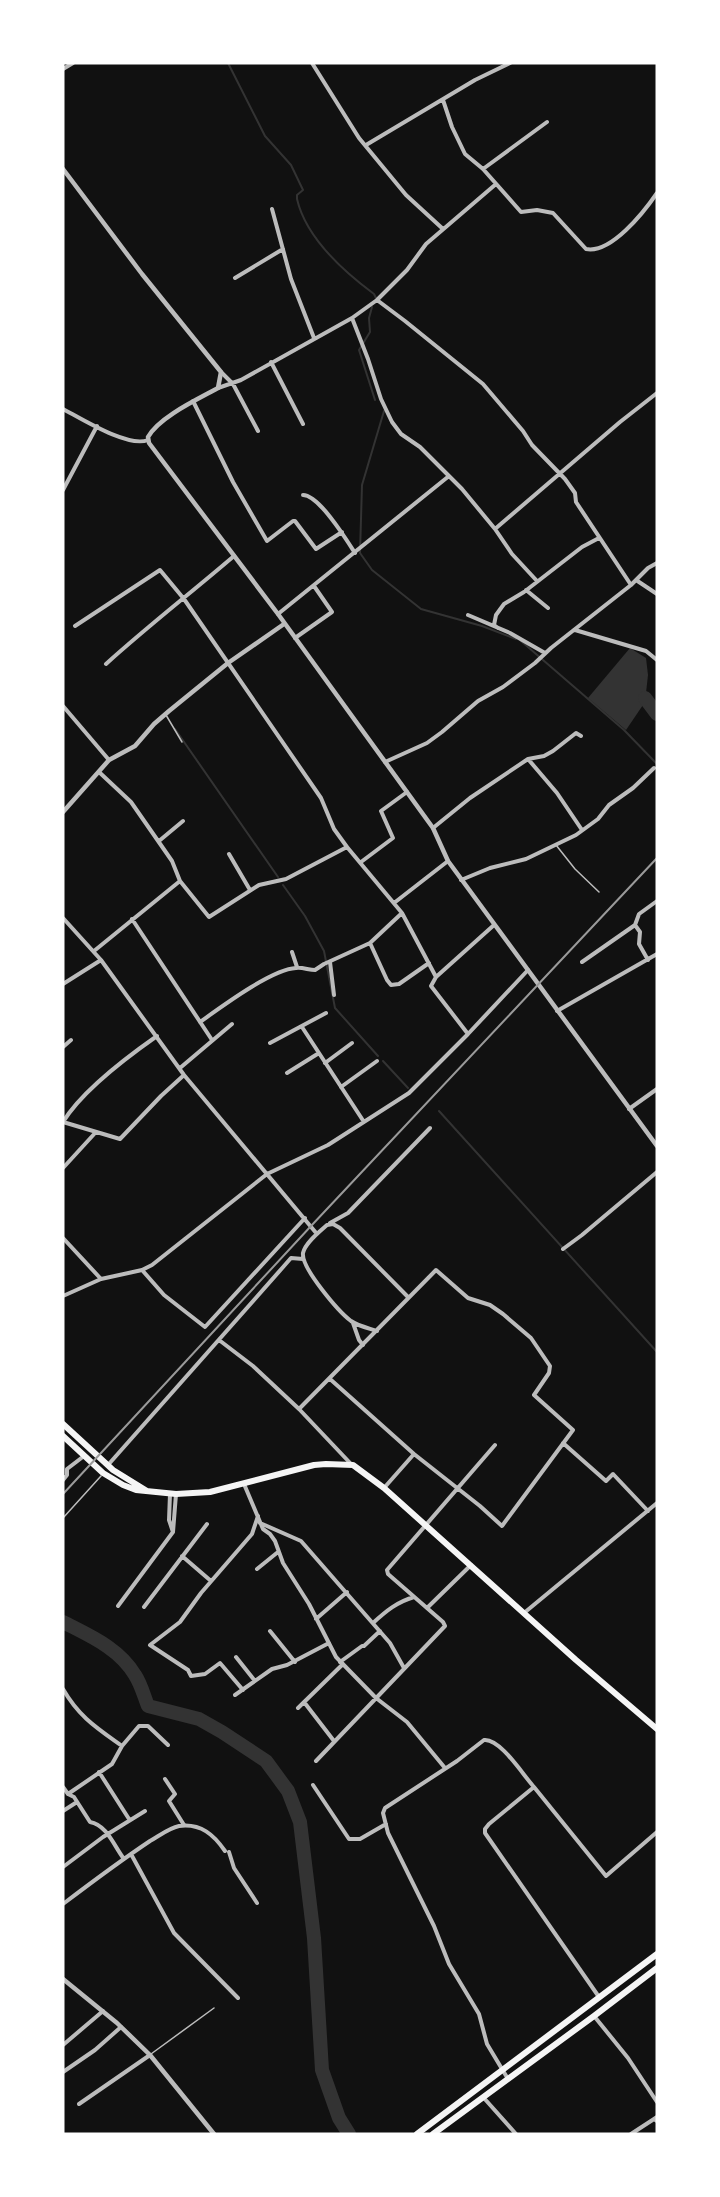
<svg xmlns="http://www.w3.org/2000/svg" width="720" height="2197" viewBox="0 0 720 2197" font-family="Karla,sans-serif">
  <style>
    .water { fill: #333 }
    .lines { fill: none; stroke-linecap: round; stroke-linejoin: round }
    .stream { stroke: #333; stroke-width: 2 }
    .river { stroke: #333; stroke-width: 14 }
    .service { stroke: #bcbcbc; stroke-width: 1.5 }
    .minor { stroke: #bcbcbc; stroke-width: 4 }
    .tertiary { stroke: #bcbcbc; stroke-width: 4.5 }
    .primary { stroke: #f5f5f5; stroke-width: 6 }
    .rail { stroke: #9a9a9a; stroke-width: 2 }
  </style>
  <rect width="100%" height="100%" fill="#111"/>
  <path class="water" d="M630,648l16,10 2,17 -3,27 -19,28 -38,-32z"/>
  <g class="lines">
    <path class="stream" d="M228,63l37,73 26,29 12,25 -6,5v4c9,39 46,72 77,95l2,4
      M372,307l-3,11 1,14 -11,18 16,50
      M384,411l-22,74 -2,68 12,17 49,39 61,17 34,13
      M521,641l103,89 33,34
      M175,729l103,148
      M283,885l22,31 19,35 11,57 43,48
      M383,1061l25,27
      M439,1111l218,241"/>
    <path class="river" d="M645,698l12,16
      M63,1622c27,14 56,26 72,53 6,9 9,21 13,31l51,13 23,13 44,29 22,30 12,31 14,116 8,132 17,48 10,16"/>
    <path class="service" d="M166,715l16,27
      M556,845l19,24 24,23
      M63,1518l38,-42
      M151,2054l63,-46"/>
    <path class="minor" d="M312,63l47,75 47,57 37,34
      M63,69l10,-6
      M443,100l9,27 13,27 18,15 38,43 16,-2 16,3 33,36c25,5 58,-37 71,-56
      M366,145l109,-65 35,-17
      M483,169l64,-47
      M272,209l19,70 23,59
      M235,278l48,-29
      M377,300l28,21 78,63 40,47 9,14 33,34 10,14 1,9 55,83
      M352,318l16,41 13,40 11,23 9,12 19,13 42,42 33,40 17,25 25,27
      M271,362l32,62
      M221,372l12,12 25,47
      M218,388l23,-8 111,-62 25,-18 30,-30 19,-26 70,-60
      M193,401l40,81 34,59 26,-20h2l21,28 26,-17
      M63,409c19,10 65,39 85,31
      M63,490l34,-64
      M303,495c16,0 43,44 52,58
      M495,529l125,-107 37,-29
      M636,580l21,14
      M526,590l22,18
      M278,614l171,-138
      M468,615l42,18 35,20
      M75,626l85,-56 24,29 137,199 13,31 13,18
      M498,628l-4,-3 2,-10 8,-11 20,-12 58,-45 17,-9
      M575,630l71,21 11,9
      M295,638l37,-26 -18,-26
      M106,664c42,-38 86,-72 128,-108
      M63,706l46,54
      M528,759l29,34 25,37
      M385,762l42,-19 15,-11 36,-31 25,-14 32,-24 16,-15 80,-63 17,-17 9,-5
      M99,772l32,30 41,59 8,20 29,36 50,-32 27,-6 61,-32 55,66 34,64
      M433,828l37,-30 58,-39 16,-3 9,-5 23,-18 5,3
      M159,841l24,-20
      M229,854l21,36
      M361,862l32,-24 -12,-27 26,-19
      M461,880l29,-12 36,-9 50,-24 22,-16 11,-14 24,-17 21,-20
      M394,903l54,-42
      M63,918l38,42 83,115 133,159
      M132,919l80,121
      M635,925l5,7 -1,12 9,16
      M370,943l17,37 4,5 8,-1 30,-21
      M94,951l86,-70
      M292,952l5,15
      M330,962l4,33
      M582,962l53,-37 4,-11 18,-13
      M63,984l38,-24
      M557,1011l100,-57
      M200,1022c21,-15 72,-53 96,-54 6,-1 13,2 19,2l9,-6 46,-21 32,-30
      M302,1027l62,95
      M468,1034l-37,-48 5,-9 58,-52
      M270,1043l56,-30
      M63,1047l8,-7
      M325,1063l27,-20
      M180,1068l52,-44
      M287,1073l32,-20
      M341,1087l36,-26
      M629,1109l28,-20
      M63,1122l57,17 41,-43 23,-21
      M63,1122c19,-31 64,-65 94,-86
      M63,1168l33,-36
      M330,1223l18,-10 82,-85
      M63,1238l38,41
      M563,1249l19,-14 75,-63
      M142,1270l22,25 41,32 100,-109
      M63,1296l38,-17 41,-9 10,-5 115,-91 61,-29 81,-52 59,-59 60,-64
      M353,1323l6,17 4,5
      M377,1331c-9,-3 -19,-5 -26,-10 -12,-9 -50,-53 -48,-68 2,-10 16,-21 24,-28l6,-1 7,4 68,69
      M219,1340l34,26 46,43
      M330,1379l84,75 66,52 22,20 71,-96 -39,-35 15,-22 1,-7 -19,-28 -28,-24 -13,-9 -22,-7 -32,-28 -137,139 53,56
      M563,1443l43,38 7,-7 35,37
      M108,1465l176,-199 7,-8 12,1
      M63,1480l4,-5v-6l17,-13
      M244,1484l19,45 7,5 5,7 8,22 26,41 27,53 40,41 31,24 38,46
      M384,1488l30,-34
      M170,1494l-1,26 4,12
      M260,1523l41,18 89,102 14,25
      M182,1556l29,25
      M257,1569l21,-17
      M118,1606l55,-74 3,-38
      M144,1607l63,-83
      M427,1608l44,-43
      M524,1613l133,-110
      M316,1619l31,-27
      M373,1623c13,-12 24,-21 41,-26
      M270,1631l25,31
      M236,1657l19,24
      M340,1662l22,-16h2l16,-15
      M63,1689c16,28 34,39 59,57
      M243,1690l-23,-27 -15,11 -14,2 -3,-6 -38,-25 30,-23 21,-29 51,-59 6,-18
      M235,1695l37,-26 15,-4 42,-22
      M304,1702l30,39
      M298,1708l45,-44
      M316,1761l129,-135 -2,-4 -55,-48 -1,-4 108,-125
      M99,1772l30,47
      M165,1779l10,15 -6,7 15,24
      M313,1785l36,54h11l26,-15
      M63,1787l5,7 6,3 16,25c17,3 24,24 34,37
      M534,1787l72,89 51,-44
      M68,1794l44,-30 10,-18 17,-20h9l20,19
      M63,1811l14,-9
      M229,1852l5,16 23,35
      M131,1854l43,79 64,65
      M63,1867l40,-30 42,-26
      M63,1904c29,-22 57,-43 87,-63 9,-5 19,-13 29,-15 22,-3 35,9 46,25
      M594,2016l34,42 29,44
      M63,2045l40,-34
      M63,2072l32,-22 26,-23
      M508,2079l-21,-35 -8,-30 -30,-50 -15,-38 -46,-93 -5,-20 2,-5 72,-47 27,-21c16,-2 39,35 50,47l-45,37 -4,5v4l114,164
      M483,2097l33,37
      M79,2104l71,-49
      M657,2117l-3,2 3,2
      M631,2134l23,-15"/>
    <path class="tertiary" d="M63,169l79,105 79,98 -3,16c-20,11 -59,29 -70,49l1,6 129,171 155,214 15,33 209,285
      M63,812l46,-52 26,-14 19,-22 15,-13 59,-48 56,-39
      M63,1979l54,44 33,32 64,79"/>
    <path class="primary" d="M63,1424l50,46 34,21
      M63,1436l40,37 20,12 13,5 40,4 34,-2 104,-27 12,-1 27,1 31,23 192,172 81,69
      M417,2134l240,-180
      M433,2134l161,-118 63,-48"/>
    <path class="rail" d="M63,1494l248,-268 346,-368"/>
  </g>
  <rect width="720" height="2197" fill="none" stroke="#ffffff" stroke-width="129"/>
</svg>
